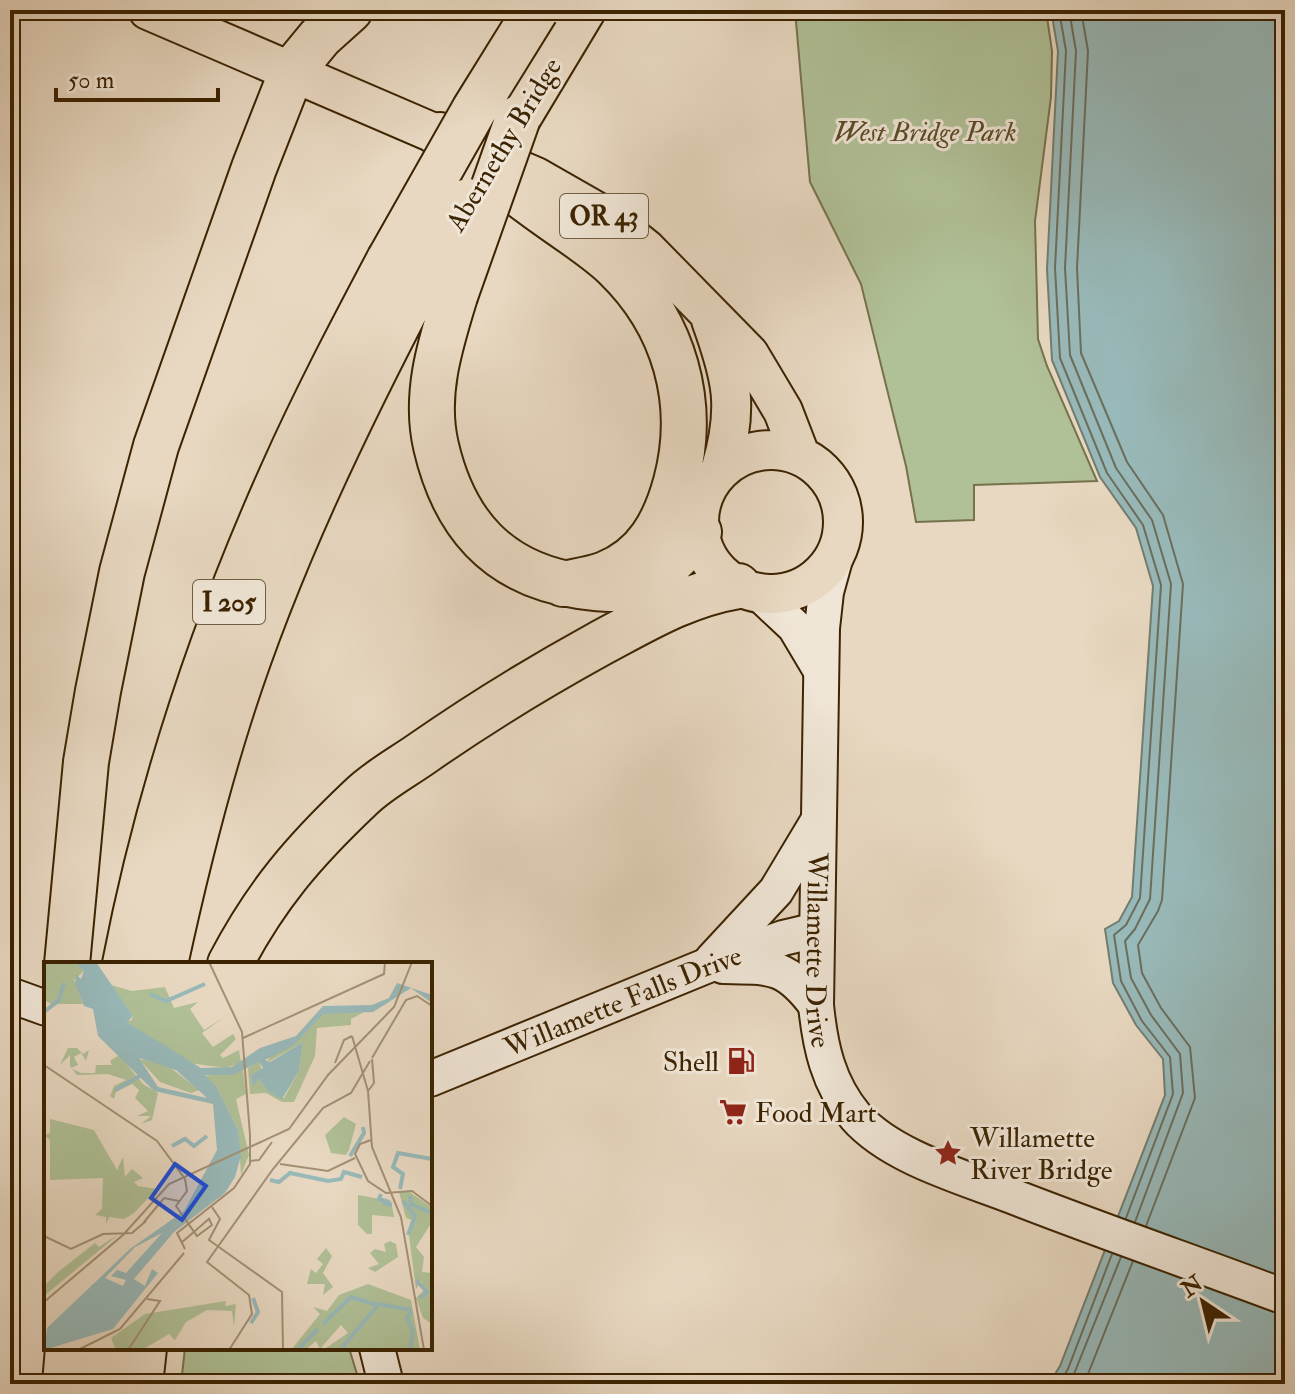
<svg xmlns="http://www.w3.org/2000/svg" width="1295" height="1394" viewBox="0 0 1295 1394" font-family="'IM FELL Double Pica',serif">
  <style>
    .green { fill: #b0c097; stroke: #76724c; stroke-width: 2 }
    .water { fill: #98b9b9; stroke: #737d6f; stroke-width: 2 }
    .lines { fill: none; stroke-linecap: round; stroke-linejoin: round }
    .shore { stroke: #6a6e5d; stroke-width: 2 }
    .secondary-casing { stroke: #3c2301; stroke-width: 38 }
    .primary-casing { stroke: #3c2301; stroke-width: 42 }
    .highway-casing { stroke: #3c2301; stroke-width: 48 }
    .secondary { stroke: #f0e6d7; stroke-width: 34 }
    .primary { stroke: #e8d8c1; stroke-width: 38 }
    .highway { stroke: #e8d8c1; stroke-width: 44 }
    .highway-bridge-casing { stroke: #3c2301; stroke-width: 48; stroke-linecap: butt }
    .highway-bridge { stroke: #e8d8c1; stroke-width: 44 }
    .labels { text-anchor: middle; stroke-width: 6; stroke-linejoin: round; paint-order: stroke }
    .shield { fill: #f0e6d7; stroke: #725e41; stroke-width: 2 }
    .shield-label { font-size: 26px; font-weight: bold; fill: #3c2301 }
    .park-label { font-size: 28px; font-style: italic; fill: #594a26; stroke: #f0e6d7 }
    .street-label { font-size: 28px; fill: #3c2301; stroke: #f0e6d7 }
    .poi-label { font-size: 28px; fill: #3c2301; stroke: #f0e6d7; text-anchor: start }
    .inset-river { fill: none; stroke: #98b9b9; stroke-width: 4 }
    .inset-road { fill: none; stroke: #a39074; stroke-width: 2 }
    .view { fill: #1d4ed8; fill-opacity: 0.15; stroke: #1d4ed8; stroke-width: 4 }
    .inset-edge { fill: none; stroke: #3c2301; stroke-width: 4 }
  </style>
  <rect width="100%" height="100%" fill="#e8d8c1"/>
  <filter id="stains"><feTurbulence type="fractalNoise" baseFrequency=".0025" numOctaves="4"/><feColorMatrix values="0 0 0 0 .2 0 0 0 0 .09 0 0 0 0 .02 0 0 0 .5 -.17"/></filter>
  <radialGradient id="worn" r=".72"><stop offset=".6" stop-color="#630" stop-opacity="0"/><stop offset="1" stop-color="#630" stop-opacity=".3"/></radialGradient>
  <path class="green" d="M795,10h251l6,41 -1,46 -16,124 3,118 9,27 50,115 -123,4v35l-58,2 -10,-56 -45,-182 -51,-102z
    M185,1348h164l11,36h-179z"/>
  <path class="water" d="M1051,10h234v1374h-236l11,-18 105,-271 -2,-36 -27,-34 -23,-42 -8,-54 14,-8 13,-24 21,-311 -17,-58 -36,-51 -48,-117 -5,-91 11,-218z"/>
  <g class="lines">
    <path class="shore" d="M1059,10l7,41 -11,217 5,90 47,115 36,52 18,60 -21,313 -14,27 -12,10 7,46 21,40 28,36 3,37 -47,124
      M1069,10l7,41 -11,217 5,87 46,113 36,52 19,64 -21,315 -15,30 -10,12 6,37 20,37 29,39 3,39 -48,129
      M1081,10l7,41 -11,217 4,85 46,109 36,53 20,69 -21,316 -4,11 -20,34 4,28 19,35 29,39 5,51 -49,128
      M1059,1384l9,-15 44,-115
      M1070,1384l51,-127
      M1084,1384l49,-123"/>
    <g class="secondary-casing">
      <g id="secondary">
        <path id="s1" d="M837,552l-11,40 -4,36 -6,377c4,41 12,79 40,112 35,40 107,60 156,79 90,35 182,67 273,101"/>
        <path d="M760,594l35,33 25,42"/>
        <path d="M712,960l64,-69 42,-70"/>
        <path d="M723,966c48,1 62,-2 93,39"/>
        <path d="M10,995l36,13"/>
        <path id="s2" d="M430,1079l276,-113 77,-28 34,-8"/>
        <path d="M377,1348l9,36"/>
      </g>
    </g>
    <g class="primary-casing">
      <path id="primary" d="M148,10l388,167 70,40 40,32 103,105 34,57 17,44
        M711,320c21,58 28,88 10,148
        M699 522a72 72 0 1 1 144 0a72 72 0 1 1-144 0Z"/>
    </g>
    <g class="highway-casing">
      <path id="highway" d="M518,118l65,-108
        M440,135c36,27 71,54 107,80 22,16 48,32 68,51 60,58 82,137 61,216 -11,41 -30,76 -71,92 -13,5 -28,7 -42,10
        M455,296c-15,49 -31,99 -19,150 18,78 62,128 143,140 21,3 40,6 60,-3 25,-11 43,-31 60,-51
        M67,964l19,-202 12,-71 24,-119 34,-126 98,-278 38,-97 28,-34 30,-27
        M125,964c33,-170 87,-334 158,-492 32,-72 69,-142 106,-212
        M165,964c18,-83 38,-165 64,-247 48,-152 119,-298 193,-439
        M230,964c36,-69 74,-113 130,-166 18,-18 43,-31 64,-46 56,-39 115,-75 175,-108 47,-25 86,-49 139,-58
        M65,1384l3,-36
        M103,1384l2,-36
        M140,1384l4,-36"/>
    </g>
    <use href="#secondary" class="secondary"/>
    <use href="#primary" class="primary"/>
    <use href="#highway" class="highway"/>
    <g class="highway-bridge-casing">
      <path id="highway-bridge" d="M389,260l85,-150 62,-100
        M422,278l46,-77
        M455,296l63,-178"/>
    </g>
    <use href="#highway-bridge" class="highway-bridge"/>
  </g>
  <defs>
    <g id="fuel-bare" transform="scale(2.16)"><path d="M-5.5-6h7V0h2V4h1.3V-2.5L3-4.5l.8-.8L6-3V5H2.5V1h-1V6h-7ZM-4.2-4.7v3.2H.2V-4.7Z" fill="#8f2418" stroke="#f0e6d7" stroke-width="2.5" paint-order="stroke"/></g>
    <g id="supermarket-bare" transform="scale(2.16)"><path d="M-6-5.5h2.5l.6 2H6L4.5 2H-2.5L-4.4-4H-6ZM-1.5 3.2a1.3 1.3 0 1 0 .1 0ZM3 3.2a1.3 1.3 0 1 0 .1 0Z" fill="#8f2418" stroke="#f0e6d7" stroke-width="2.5" paint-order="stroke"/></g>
    <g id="sight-bare" transform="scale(2.16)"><path d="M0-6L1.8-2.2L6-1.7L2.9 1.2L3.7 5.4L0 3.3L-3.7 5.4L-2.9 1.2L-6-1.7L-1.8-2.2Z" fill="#8f2418" stroke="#f0e6d7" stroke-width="2.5" paint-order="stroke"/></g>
  </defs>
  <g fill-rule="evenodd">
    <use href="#fuel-bare" x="741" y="1061"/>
    <use href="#supermarket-bare" x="733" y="1112"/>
    <use href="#sight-bare" x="948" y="1153"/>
  </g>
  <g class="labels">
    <g class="shield">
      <rect x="560" y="194" width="88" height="44" rx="6"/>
      <rect x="193" y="580" width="72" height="44" rx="6"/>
    </g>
    <g class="shield-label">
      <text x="604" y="225">OR 43</text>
      <text x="229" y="611">I 205</text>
    </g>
    <g class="park-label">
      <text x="925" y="141">West Bridge Park</text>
    </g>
    <g class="street-label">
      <text transform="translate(503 144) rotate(-59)" y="10">Abernethy Bridge</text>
      <text dy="10" stroke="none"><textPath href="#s1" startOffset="400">Willamette Drive</textPath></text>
      <text dy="10" stroke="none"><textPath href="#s2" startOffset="208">Willamette Falls Drive</textPath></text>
    </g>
    <g class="poi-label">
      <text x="719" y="1071" text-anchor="end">Shell</text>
      <text x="755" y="1122">Food Mart</text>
      <text x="970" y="1147">Willamette<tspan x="970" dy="32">River Bridge</tspan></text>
    </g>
  </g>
  <g transform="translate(44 962)">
    <rect width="388" height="388" fill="#e8d8c1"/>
    <path d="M0,0h30l10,9 -10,9 9,24h-25l-14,9 7,-9 -7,-4zM67,23l21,6 33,-4 9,21 24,-6 -8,7 14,21 22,-14 -24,17 11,14 20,-13 3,5 -16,16 3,3 16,-8 2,13 -15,5 -37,-5 -62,-41 -15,-21 13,18 6,2 2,-5zM320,50l-13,7v6l-34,3 -2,28 -21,46h-12l-16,-9 -16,1 -2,-26 11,-7 3,10 -11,4 1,10 7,-6 9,13 16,6 15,-27 4,-29 -35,20 2,-9 24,-8 29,-32zM24,86h9l6,6 6,-4 -3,11 -5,-8 -7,4 4,8 -7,3 10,5h14l1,-8h16l-2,-4 9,-6 24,29 15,9 -6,27 -11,4 10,-8h-14l11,-5 -13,-13 4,-8 -7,-6 -16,8 -2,7 -4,-3 4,-10 12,-6 -18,-6 -31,1 -7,-9v-11l-10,10zM95,97l28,6 32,25 -8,3 -31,-11zM199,108l3,24 -10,5 13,56 -8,20 -3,-45 -22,-44 -12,-10zM300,155l12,7 -7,26 -3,5 -15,-2 -6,-18zM6,157l44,11 23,40 6,-13 2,20 7,-8 11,9 -9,4 4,4 19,3 -23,24 -10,6 -15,-2 -3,7v-7l-11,-2 7,-6 1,-31 -53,2v-40l-6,-5 6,-2zM364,229l23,16 1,15 -16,25 8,10 -2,15 10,1v51l-9,-6 -7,-20 8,-8 -3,-9 -5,8 -7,-53 5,-15 -8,-3 -7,-26zM314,233l33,6 3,16 -22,-2v19h-5l-9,-9zM75,272l-75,62v-10l14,-14 37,-29 4,4zM346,279l6,3 2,13 -23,15 -7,-4 11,-4 -9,-11 5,-4 11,3 -2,-8zM282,286l6,8 -9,17 10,14 -10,8 2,-11h-18l4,-15 5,4 7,-9 -6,-5zM324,322l43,16 9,50h-97l25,-17 -7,-8 -21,24 -4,-8 -11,9h-14l29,-36 -7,-7 14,4 12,-16zM182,339l-1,5 11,-2 -2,23 -2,-16 -25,-1 -21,12 -11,18 -6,-6 -27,16h-26l-5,-12 34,-24z" fill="#b0c097"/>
    <path d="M30,0h22l37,54 -6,6 74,46 31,-1 28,-19 36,-12 27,-30 49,-1 17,-7 8,-15 35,12v8l-21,-15 -38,24 -50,2 -29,31 -29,15 5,2 33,-20 -4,29 -17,28 -14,-7 -9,-13 -7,8 -1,-12 12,-7 -4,-6 -26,13h-28l11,11 22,44 3,26 -6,21 -10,16 -51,39 -40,47 11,7 7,-17 6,4 -45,56 -69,21 3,-22 83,-79 54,-38 33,-61 -4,-46 -59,-13 -56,-55 -5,-27 -9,-3 -9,-22 1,-10 5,5 3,-8zM95,96l37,12 31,28 -49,-11zM118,271l-36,40 -9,-3 -6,6 15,4 -3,6 -18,-8 30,-31z" fill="#98b9b9" fill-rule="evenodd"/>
    <path class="inset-river" d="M106,32l16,7 39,-17M0,50l15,-12 5,-17M71,128l25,-14M128,184l13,-7 9,7 13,-10M306,194l14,-23 -1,-6M226,218l9,2 11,-9 38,8 13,-2 3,-7 18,5M356,227l3,-15 -10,-7 5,-14 34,6M337,232l-2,5 10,3 -6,1 9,2M366,234l1,8 21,9M359,239l12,15 -7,19M372,318l11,12 -7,6M207,361l7,-11 -5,-14M279,362l28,-27 26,8M253,388l21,-21M296,388l39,-46 32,6M366,388l3,-18 -6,-15 5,-6"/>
    <path class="inset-road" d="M165,0l33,70 8,103M308,74l16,55 4,56 29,70 23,133M199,76l141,-64 1,-12M328,96l34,-58 11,-4 15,10M291,101l9,-23 8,-4M0,103l113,76 28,38 2,12 -11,15 21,30 15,-11 -3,-6M324,129l6,-8 -2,-24M327,178l-11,4 -5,10 13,27 18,12 26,-2 20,15M206,199l9,-1 13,-18M236,202l48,7 27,-13M168,245l8,12 -11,21 73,52 1,58M100,260l20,-24 15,3M0,274l27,13 32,-15 29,-1 14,-12M137,281l29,-25M141,287l-8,-16 57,-45 16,-24v-29M0,340l79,-67 46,-51 120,-55 39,-54 66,-68 18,-45M34,388l42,-21 64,-76M84,388l32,-49 -13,-2M185,388l23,-36 -3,-19 -42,-33 66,-93 50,-61 28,-15 19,-32"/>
    <path class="view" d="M131,202l31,22 -24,34 -31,-22z"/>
    <rect width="388" height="388" class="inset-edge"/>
  </g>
  <rect width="1295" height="1394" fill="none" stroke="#e8d8c1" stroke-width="40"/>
  <rect x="12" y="12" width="1271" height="1370" fill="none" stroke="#3c2301" stroke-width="4"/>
  <rect x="20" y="20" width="1255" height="1354" fill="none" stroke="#3c2301" stroke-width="2"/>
  <g transform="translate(1203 1302) rotate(325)" stroke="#f0e6d7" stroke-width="6" paint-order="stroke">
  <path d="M0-6L14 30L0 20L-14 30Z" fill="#3c2301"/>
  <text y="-12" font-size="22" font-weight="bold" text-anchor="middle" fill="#3c2301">N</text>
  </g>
  <path d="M56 88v12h162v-12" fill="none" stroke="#3c2301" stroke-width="4"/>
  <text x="68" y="88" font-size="24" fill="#3c2301" stroke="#f0e6d7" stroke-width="6" paint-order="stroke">50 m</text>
  <rect width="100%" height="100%" filter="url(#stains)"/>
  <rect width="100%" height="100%" fill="url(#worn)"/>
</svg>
